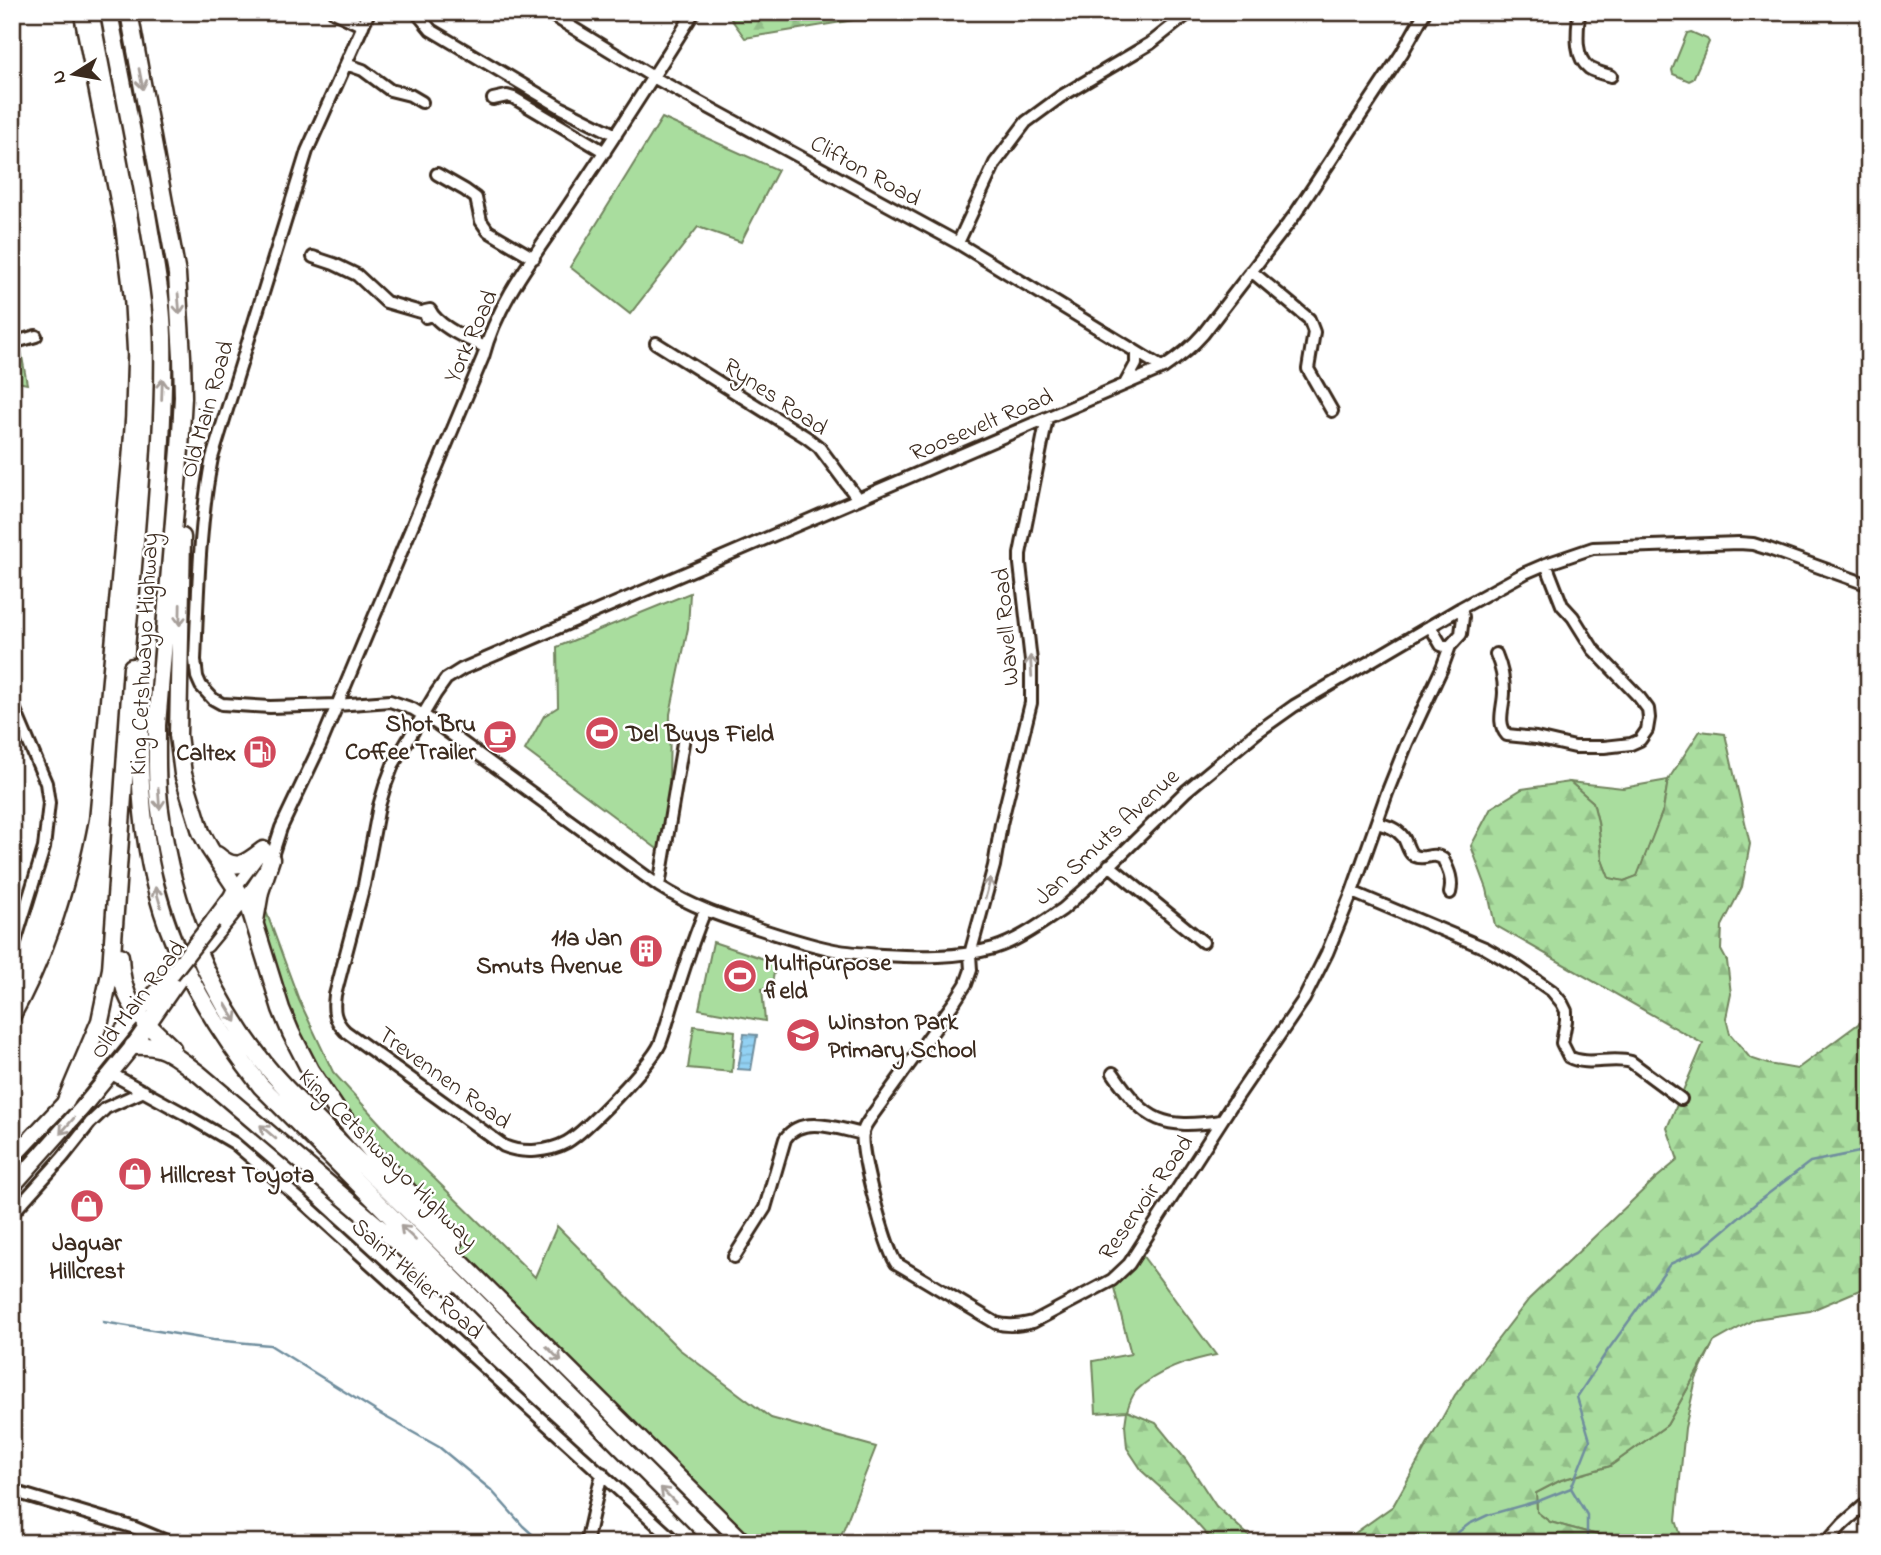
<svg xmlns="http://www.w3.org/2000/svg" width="1881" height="1555" viewBox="0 0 1881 1555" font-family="'Indie Flower',sans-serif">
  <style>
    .grass { fill: #a9dd9e; stroke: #72845e; stroke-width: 2 }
    .forest { fill: url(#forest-firs); stroke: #72845e; stroke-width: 2 }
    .water { fill: url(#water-rules); stroke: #6f8e9e; stroke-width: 2 }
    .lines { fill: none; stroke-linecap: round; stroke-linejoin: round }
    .stream { stroke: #6f8e9e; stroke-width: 2.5 }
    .minor-casing { stroke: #3b2a1e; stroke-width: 16 }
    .major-casing { stroke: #3b2a1e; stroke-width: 19 }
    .highway-casing { stroke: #3b2a1e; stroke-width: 21 }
    .minor { stroke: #fff; stroke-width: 10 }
    .major { stroke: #fff; stroke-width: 14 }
    .highway { stroke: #fff; stroke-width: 16 }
    .rail { stroke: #3b2a1e; stroke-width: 2.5 }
    .major-bridge-casing { stroke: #3b2a1e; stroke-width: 19; stroke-linecap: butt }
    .major-bridge { stroke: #fff; stroke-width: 14 }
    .oneway { stroke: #a79f9a }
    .labels { text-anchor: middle; stroke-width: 5; stroke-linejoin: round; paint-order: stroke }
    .street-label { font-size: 24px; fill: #3b2a1e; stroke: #fff }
    .poi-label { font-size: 24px; font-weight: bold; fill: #3b2a1e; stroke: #fff; text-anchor: start }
  </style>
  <defs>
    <pattern id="forest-firs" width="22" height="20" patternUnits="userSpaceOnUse" patternTransform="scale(1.75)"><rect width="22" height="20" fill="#a9dd9e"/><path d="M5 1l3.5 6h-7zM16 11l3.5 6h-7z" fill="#92be88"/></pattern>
    <pattern id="water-rules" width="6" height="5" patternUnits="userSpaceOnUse" patternTransform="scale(1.75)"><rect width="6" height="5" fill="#92d1f3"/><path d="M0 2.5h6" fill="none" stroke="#7fb4d0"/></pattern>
  </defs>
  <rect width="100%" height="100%" fill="#fff"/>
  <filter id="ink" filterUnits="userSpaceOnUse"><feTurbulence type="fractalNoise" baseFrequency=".0143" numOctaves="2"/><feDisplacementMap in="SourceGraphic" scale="14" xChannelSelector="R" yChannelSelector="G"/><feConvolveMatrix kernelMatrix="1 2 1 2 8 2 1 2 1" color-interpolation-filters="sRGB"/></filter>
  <g filter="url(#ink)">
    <path class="grass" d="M1691,32l16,7 2,3 -16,37 -4,2 -16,-7 -1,-4 15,-37z
      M662,118l116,52 -37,72 -43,-15 -68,87 -60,-47z
      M12,302l15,82 -15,-3z
      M690,593l-2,35 -18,86 -1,75 -9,62 -135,-101 19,-34 14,-9 -1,-60z
      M1668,780l-5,30 -25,66 -14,5 -15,-3 -7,-18 -4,-38 -5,-20 -23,-20 53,6z
      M271,859l-5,52 33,89 34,72 62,68 140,137 22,-51 122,123 92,69 105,29 -38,96h-94l-239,-237 -37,-49 -27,-30 -131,-157 -55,-147z
      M713,942l63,21 -5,25 -9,1 3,32 -66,-12z
      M694,1026l41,5 -3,41 -44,-4z
      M1139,1251l77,104c-27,5 -60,16 -80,36 -4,5 -7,13 -9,20l-31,2 -3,-52 38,-7 -19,-74z
      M1711,1347l-15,32 -11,49 -9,92 7,23h-72l-10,-7 -51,-14 -13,-10 -1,-19 25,-13 49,-14 57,-41z"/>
    <path class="forest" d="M726,12h198l-34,2 -145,24z
      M1700,731l25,3 25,110 -8,43 -20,39 -1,24 6,11 4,33 -5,24 4,16 20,24 18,6 29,5 72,-53v270l-59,25 -55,8 -41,23 -47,83 -57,41 -49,14 -25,13 1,19 13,10 51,14 10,7h-98l-4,-2 -2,2h-168l5,-2 49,-35 62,-111 74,-96 126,-120 23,-19 -11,-32 36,-84 -208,-119 -8,-36 -16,-43 20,-38 31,-19 48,-7 23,20 5,20 4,38 7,18 15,3 13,-5 26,-66 5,-30z
      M1127,1411l29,12 30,37 30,46 41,37h-43l-33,-37 -38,-34 -16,-24 -2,-23z"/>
    <path class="water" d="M744,1034l13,1 -6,35 -13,-1z"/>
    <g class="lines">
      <path class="stream" d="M103,1322l110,18 57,5 112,70 57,32 52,43 32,36 19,17
        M1571,1488l16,27v28
        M1444,1543l25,-19 19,-9 53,-15 30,-12 19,-48 -13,-43 31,-47 62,-86 31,-14 59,-50 50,-38 59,-12"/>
      <g class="minor-casing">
        <path id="minor" d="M334,12l29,14
          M369,12l-62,139 -95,307c-13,66 -14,134 -17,202l2,17 4,9 12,13 9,5 48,3 67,-2 53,-4 23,8 24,15 222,162c33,21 61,30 98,42 25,8 51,17 77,22 16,3 32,4 48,5 37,2 75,3 112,-7 24,-7 48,-25 69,-39l27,-24 96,-94 70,-58 38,-27 167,-98 64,-35 21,-9 47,-16 146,-5 14,1 16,5 100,36
          M547,12l106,65 305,166 205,125
          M1579,12c-1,17 -6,44 10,56 6,4 15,6 22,8
          M417,13l14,17 131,78 54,27
          M346,64l17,6 27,20 20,5 12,7
          M493,99l14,-3 7,2 91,54
          M437,174l28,16 11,8 5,23 7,10 46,27
          M958,243l37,-80 31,-41 34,-25 91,-54 39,-31
          M313,257l21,7 23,11 29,27 38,11
          M1251,271l58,48 5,13 -6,37 24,42
          M432,315l-6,2 -1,-6 5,-1c7,16 39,30 55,37
          M12,340l7,1 17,-5
          M656,343l150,94 13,10 39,52
          M1125,384l11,-20v-12
          M1047,418l-27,136v10l11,97v42l-30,121 -7,42 -24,88 1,16 -5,14 -11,17 -84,116c-3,5 -7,9 -8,15 -4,19 22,114 33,131l100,60c12,4 25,2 37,-1l79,-42 17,-16 102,-158 73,-107 23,-46 25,-61 35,-99 20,-50 35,-75 8,-22 11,-12 2,-17 -2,-9
          M1430,626l11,19 3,1h6
          M1496,654c5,12 8,25 8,38 0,15 -8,31 3,43l29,3 39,9h29l27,-3 9,-4 7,-10 2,-12 -1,-9 -9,-12 -46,-48 -20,-32 -11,-12 -16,-41
          M12,703l34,80 3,20 -5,45 -32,104
          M1377,823c10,3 19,5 26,14 4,5 5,17 12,19 10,5 17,-5 28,3 6,12 10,21 7,34
          M1109,865l94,77
          M659,886l25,-149
          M236,887l21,-28
          M1352,892l133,56 31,18 36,25 10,12 4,8v10l-4,22 7,14c19,10 42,-1 62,5l50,37
          M244,899l27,-40 10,-31 39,-82 163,-389c15,-58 57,-108 89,-157 42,-62 82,-124 122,-188
          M705,911c-13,30 -22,61 -32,92 -4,13 -8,28 -13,41 -9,20 -74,87 -93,98 -18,10 -45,12 -63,4l-159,-115c-11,-11 -12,-21 -10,-36l29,-110 15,-79 6,-20 8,-21 43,-72 10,-14 16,-10 701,-301c15,-10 28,-20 40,-34l91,-118 108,-163 23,-41
          M110,1073l71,39 53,31 69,59 374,341
          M1113,1073c34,50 50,56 108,48
          M12,1214l51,-57 27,-34 16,-15 38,-17
          M734,1257l31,-49 20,-69c16,-25 54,-10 78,-5
          M12,1491l123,37 36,15
          M586,1543l16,-70
          M1826,1543l17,-19 26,-23"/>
      </g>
      <g class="major-casing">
        <path id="major" d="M213,921l18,-24 5,-10
          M206,945l38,-46
          M12,1158l54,-57 61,-76 44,-50
          M12,1187l71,-80 50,-61 45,-65"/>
      </g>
      <g class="highway-casing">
        <path id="highway" d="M109,12c13,71 28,142 40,214 6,36 13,73 14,110 2,87 -7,175 -14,262 -9,100 -18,200 9,298 19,70 59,134 103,190l456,457
          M129,12l48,262 5,83 1,40 -3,52 -23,276c0,31 -1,62 4,92 11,88 47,175 102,245 12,16 27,30 40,44l441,437
          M182,537l-4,198 5,39 18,58 9,17 40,60 31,100 10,24 19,37 26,39 37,44 81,88
          M217,855c19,17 28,9 46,-5
          M255,921l5,-29 11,-33
          M120,956c1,48 20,61 52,92
          M133,1046c33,-2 41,10 66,28l249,212
          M66,1101l34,-80 11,-52 21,-302"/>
      </g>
      <use href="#minor" class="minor"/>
      <use href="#major" class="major"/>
      <use href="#highway" class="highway"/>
      <path class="rail" d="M12,1034c41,-70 62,-137 77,-216l33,-361 3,-40 2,-62 -3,-54 -9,-73 -42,-216"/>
      <g class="major-bridge-casing">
        <path id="major-bridge" d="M171,975l42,-54"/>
      </g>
      <use href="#major-bridge" class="major-bridge"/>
    </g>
    <defs><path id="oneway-shaft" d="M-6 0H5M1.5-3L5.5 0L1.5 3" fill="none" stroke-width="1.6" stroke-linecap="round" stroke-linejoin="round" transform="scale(1.75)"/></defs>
    <g class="oneway">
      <use href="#oneway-shaft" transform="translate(141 79) rotate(79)"/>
      <use href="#oneway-shaft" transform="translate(179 304) rotate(85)"/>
      <use href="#oneway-shaft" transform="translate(162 389) rotate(-88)"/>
      <use href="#oneway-shaft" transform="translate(180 615) rotate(91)"/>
      <use href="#oneway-shaft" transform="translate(1031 666) rotate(-94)"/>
      <use href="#oneway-shaft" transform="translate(159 799) rotate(86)"/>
      <use href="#oneway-shaft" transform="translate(988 888) rotate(-75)"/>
      <use href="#oneway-shaft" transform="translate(158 897) rotate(-106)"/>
      <use href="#oneway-shaft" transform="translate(231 1013) rotate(59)"/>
      <use href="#oneway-shaft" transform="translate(67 1126) rotate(131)"/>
      <use href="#oneway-shaft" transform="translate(268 1132) rotate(-139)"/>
      <use href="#oneway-shaft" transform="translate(408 1233) rotate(-136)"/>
      <use href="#oneway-shaft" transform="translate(554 1354) rotate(45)"/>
      <use href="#oneway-shaft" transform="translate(668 1495) rotate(-135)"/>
    </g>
  </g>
  <defs>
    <g id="stadium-disc" transform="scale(1.75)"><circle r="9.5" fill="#d1495b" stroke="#fff"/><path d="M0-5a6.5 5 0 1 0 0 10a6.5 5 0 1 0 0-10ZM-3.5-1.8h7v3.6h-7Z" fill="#fff"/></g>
    <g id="cafe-disc" transform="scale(1.75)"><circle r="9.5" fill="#d1495b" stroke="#fff"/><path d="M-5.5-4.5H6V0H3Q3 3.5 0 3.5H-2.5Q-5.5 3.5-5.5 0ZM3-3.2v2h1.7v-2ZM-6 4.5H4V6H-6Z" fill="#fff"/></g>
    <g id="fuel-disc" transform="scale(1.75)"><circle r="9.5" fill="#d1495b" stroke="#fff"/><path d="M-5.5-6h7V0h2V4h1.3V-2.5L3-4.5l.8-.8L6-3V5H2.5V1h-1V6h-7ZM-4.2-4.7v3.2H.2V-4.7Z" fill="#fff"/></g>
    <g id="building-disc" transform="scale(1.75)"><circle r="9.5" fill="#d1495b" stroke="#fff"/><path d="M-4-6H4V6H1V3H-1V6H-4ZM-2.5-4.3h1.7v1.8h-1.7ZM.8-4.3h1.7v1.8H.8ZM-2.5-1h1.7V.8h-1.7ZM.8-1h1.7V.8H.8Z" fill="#fff"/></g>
    <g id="school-disc" transform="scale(1.75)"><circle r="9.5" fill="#d1495b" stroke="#fff"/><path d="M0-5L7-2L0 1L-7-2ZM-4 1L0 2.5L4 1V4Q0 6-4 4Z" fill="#fff"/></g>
    <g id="shop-disc" transform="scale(1.75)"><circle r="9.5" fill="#d1495b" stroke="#fff"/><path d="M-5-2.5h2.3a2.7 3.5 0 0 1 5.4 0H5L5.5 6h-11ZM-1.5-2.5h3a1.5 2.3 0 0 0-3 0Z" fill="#fff"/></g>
  </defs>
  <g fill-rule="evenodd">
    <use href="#stadium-disc" x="602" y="733"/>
    <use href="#cafe-disc" x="500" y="737"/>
    <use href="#fuel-disc" x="260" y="752"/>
    <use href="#building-disc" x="646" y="951"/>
    <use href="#stadium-disc" x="740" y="976"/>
    <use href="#school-disc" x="803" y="1035"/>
    <use href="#shop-disc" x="135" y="1174"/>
    <use href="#shop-disc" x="87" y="1206"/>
  </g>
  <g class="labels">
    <g class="street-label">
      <text transform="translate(866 170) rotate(29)" y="8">Clifton Road</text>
      <text transform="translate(470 336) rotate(-66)" y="8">York Road</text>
      <text transform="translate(776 396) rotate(34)" y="8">Rynes Road</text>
      <text transform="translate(206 409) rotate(-74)" y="8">Old Main Road</text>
      <text transform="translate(981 424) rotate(-23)" y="8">Roosevelt Road</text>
      <text transform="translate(1005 627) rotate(-95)" y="8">Wavell Road</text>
      <text transform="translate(143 654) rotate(-87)" y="8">King Cetshwayo Highway</text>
      <text transform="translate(1106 836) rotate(-43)" y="8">Jan Smuts Avenue</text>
      <text transform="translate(137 999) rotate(-53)" y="8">Old Main Road</text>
      <text transform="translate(445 1077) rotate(36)" y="8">Trevennen Road</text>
      <text transform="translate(389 1158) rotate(45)" y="8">King Cetshwayo Highway</text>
      <text transform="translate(1145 1197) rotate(-55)" y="8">Reservoir Road</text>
      <text transform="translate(418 1278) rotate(42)" y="8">Saint Helier Road</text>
    </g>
    <g class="poi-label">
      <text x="476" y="731" text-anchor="end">Shot Bru<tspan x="476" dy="28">Coffee Trailer</tspan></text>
      <text x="626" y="741">Del Buys Field</text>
      <text x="236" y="760" text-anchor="end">Caltex</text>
      <text x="622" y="945" text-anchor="end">11a Jan<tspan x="622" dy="28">Smuts Avenue</tspan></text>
      <text x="764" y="970">Multipurpose<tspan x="764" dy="28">field</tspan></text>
      <text x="828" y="1029">Winston Park<tspan x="828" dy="28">Primary School</tspan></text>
      <text x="160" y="1182">Hillcrest Toyota</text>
      <text x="87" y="1250" text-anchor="middle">Jaguar<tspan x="87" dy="28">Hillcrest</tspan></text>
    </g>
  </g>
  <rect width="1881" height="1555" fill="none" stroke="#fff" stroke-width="42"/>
  <rect x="21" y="21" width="1839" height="1513" fill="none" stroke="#3b2a1e" stroke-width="2.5" filter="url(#ink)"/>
  <g transform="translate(74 74) rotate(259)" stroke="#ffffff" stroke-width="5" paint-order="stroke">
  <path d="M0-5L12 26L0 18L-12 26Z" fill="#3b2a1e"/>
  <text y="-10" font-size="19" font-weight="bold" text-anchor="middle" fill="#3b2a1e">N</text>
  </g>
</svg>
